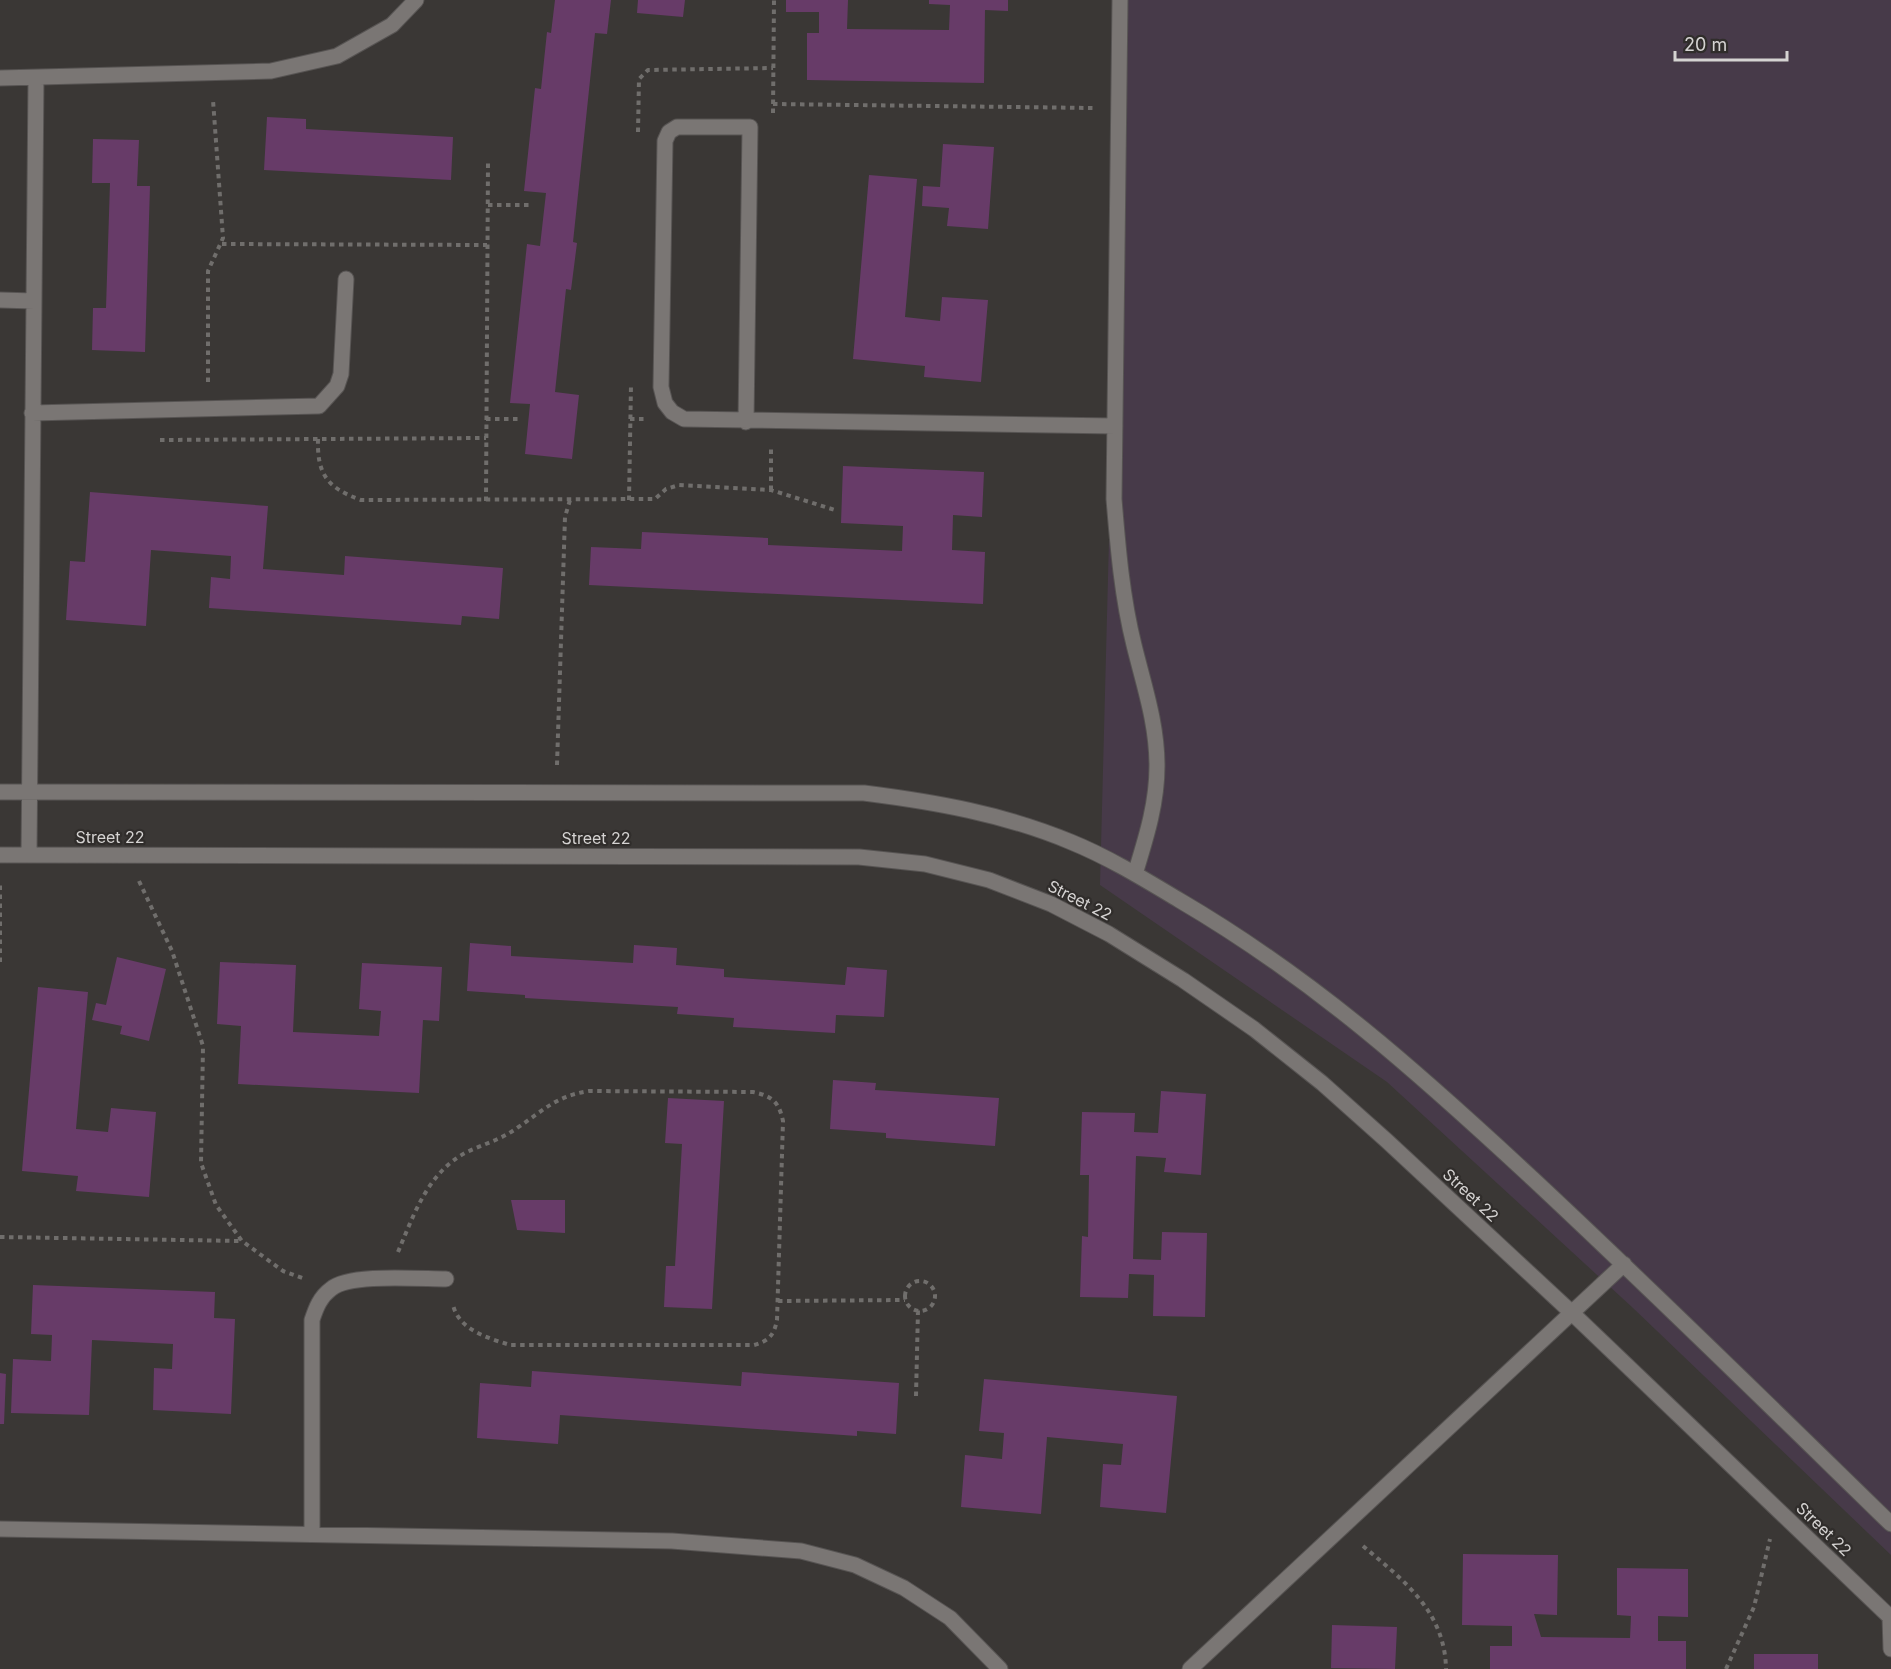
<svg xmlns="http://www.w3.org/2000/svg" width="1891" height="1669" viewBox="0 0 1891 1669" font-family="Inter,sans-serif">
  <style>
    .commercial { fill: #473a49 }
    .building { fill: #673b68 }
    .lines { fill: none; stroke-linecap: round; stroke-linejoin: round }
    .minor-casing { stroke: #575453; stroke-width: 17 }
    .path { stroke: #706e6c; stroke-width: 4; stroke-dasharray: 4.5 4.5; stroke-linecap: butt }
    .minor { stroke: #7a7674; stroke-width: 15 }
    .labels { text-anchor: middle; stroke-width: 4.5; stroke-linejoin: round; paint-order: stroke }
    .street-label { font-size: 16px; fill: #d5d3d2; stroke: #302d2b }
  </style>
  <rect width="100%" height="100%" fill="#3a3735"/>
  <path class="commercial" d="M1123,0h768v1555l-258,-247 -246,-226 -287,-197z"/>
  <path class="building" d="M555,0h56l-4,34 -12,-1 -22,209 4,1 -6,47 -5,-1 -11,103 24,3 -7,64 -47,-5 5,-50 -20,-1 17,-159 13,2 6,-53 -22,-2 11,-103 6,1 6,-57 4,1z
    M638,0h47l-2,17 -46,-4z
    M786,0h62l-1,29 102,1 1,-25 -21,-1v-4h79v11l-23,-1 -1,73 -177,-3v-47h12v-21h-33z
    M267,117l39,2v10l147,8 -2,43 -187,-10z
    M93,139l46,1 -2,46h13l-5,166 -53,-2 1,-42h13l4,-125h-18z
    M943,144l51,3 -6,82 -41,-3 2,-18 -27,-2 1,-20 17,1z
    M869,175l48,4 -12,138 35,4 2,-24 46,3 -7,82 -57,-5 1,-11 -72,-7z
    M843,466l141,6 -2,45 -29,-2 -1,35 33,2 -2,52 -394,-19 2,-38 50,2 1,-17 126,6v7l134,6 1,-25 -62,-3z
    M90,492l178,14 -5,63 81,6 1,-19 158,12 -4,51 -37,-3 -1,9 -252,-17 2,-31 19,2 1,-23 -80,-6 -5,76 -80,-6 4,-59 15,1z
    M470,943l41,3v10l122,7 1,-18 43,3 -1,17 48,4v8l121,8 2,-18 40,3 -3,47 -48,-2 -1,18 -102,-6 1,-9 -57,-4 1,-7 -153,-9v-3l-58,-4z
    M117,957l49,12 -17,72 -29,-7 2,-8 -30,-6 4,-17 10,2z
    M220,962l76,3 -3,67 86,4 2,-25 -22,-2 3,-46 80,4 -3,54 -16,-1 -4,73 -181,-9 3,-58 -24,-2z
    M38,987l50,5 -12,137 32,3 3,-24 45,4 -7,85 -73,-6 2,-15 -56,-5z
    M833,1080l43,3 -1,7 124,8 -4,48 -109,-8v-5l-56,-4z
    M1161,1091l45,3 -5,81 -37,-3 2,-14 -30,-2 -3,103 28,1 1,-28 45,1 -2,84 -52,-1 1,-41 -25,-1 -1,24 -48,-1 2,-61 6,1 1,-62h-9l2,-63 53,1 -1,19 24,1z
    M668,1098l56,3 -12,208 -48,-2 2,-41h9l7,-122 -17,-1z
    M511,1200h54v33l-48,-3z
    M33,1285l182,7 -1,26 21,1 -4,95 -78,-4 1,-42 18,1 1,-25 -81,-4 -3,75 -78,-2 2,-54 38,2 1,-26 -21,-1z
    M532,1371l209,15 1,-14 157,11 -3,51 -39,-3v5l-297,-21 -2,29 -81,-6 3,-55 51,4z
    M0,1373l6,1 -2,50h-4z
    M984,1379l193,17 -11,117 -66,-6 3,-43 18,1 2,-21 -76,-7 -6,77 -80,-7 4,-52 37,4 2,-26 -25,-2z
    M1463,1554l95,1 -1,60 -23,-1 7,23 89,1 1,-22 -14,-1v-47l71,1v48l-30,-1v25h28v28h-196v-23h22v-20l-50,-1z
    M1332,1625l65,2 -2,42 -64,-1z
    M1754,1654h64v15h-64z"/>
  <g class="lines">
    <g class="minor-casing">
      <path id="minor" d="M1120,0l-6,499c4,49 8,98 20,146 10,41 23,78 23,121 0,38 -11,72 -22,108
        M0,78l271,-7 66,-15 55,-31 24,-25
        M0,300l34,1
        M32,413l287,-7 18,-20 4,-12 5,-95
        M746,422l4,-295h-73l-8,5 -4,9 -4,246 4,16 7,9 12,7 431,7
        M0,792l864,1c71,9 140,21 207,49 37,15 73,37 108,58 135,79 240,173 354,279 121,113 239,229 358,345
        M29,854l7,-776
        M0,855l859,2 66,7 64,16 62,24 58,30 74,46 71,49 68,54 65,58 185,172 319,305
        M0,1529l672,12 129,10 54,14 49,23 46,30 50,51
        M312,1534v-214c4,-12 8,-23 19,-31 18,-16 89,-10 115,-10
        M1890,1617l1,32
        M1190,1669l434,-405"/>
    </g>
    <path class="path" d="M773,104l320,4
      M773,113l1,-113
      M638,132l1,-53 9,-9 125,-2
      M488,205h45
      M222,244l265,1
      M208,382v-111l15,-33 -10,-138
      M486,419h34
      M630,419h15
      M318,439c-1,35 9,49 43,61l294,-1 11,-10 13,-4 92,5 64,20
      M160,440l326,-2
      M771,490v-42
      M629,500l2,-115
      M486,501l2,-338
      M557,765l8,-248 5,-17
      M139,881l33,70 31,95 -2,117 15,42 26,36 41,30 22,8
      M0,962v-80
      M0,1237l241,4
      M398,1252c16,-38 30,-80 69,-100 17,-8 35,-13 50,-24 27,-18 39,-32 72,-37l164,1c19,4 26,10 30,29l-6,199c-3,15 -8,21 -23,25h-244c-22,-7 -51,-15 -57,-40
      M905 1296a15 15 0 1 1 30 0a15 15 0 1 1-30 0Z
      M778,1301l127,-1
      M916,1396l2,-86
      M1363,1546c40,34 82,65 83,123
      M1726,1669l28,-62 16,-68"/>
    <use href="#minor" class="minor"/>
  </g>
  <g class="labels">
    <g class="street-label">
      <text x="110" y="843">Street 22</text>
      <text x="596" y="844">Street 22</text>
      <text transform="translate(1080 900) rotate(27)" y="6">Street 22</text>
      <text transform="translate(1471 1195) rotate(43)" y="6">Street 22</text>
      <text transform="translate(1824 1529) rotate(44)" y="6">Street 22</text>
    </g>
  </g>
  <path d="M1675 51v9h112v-9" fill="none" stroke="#d5d3d2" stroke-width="3"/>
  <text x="1684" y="51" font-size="18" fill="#d5d3d2" stroke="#302d2b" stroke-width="4.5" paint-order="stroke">20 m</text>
</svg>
